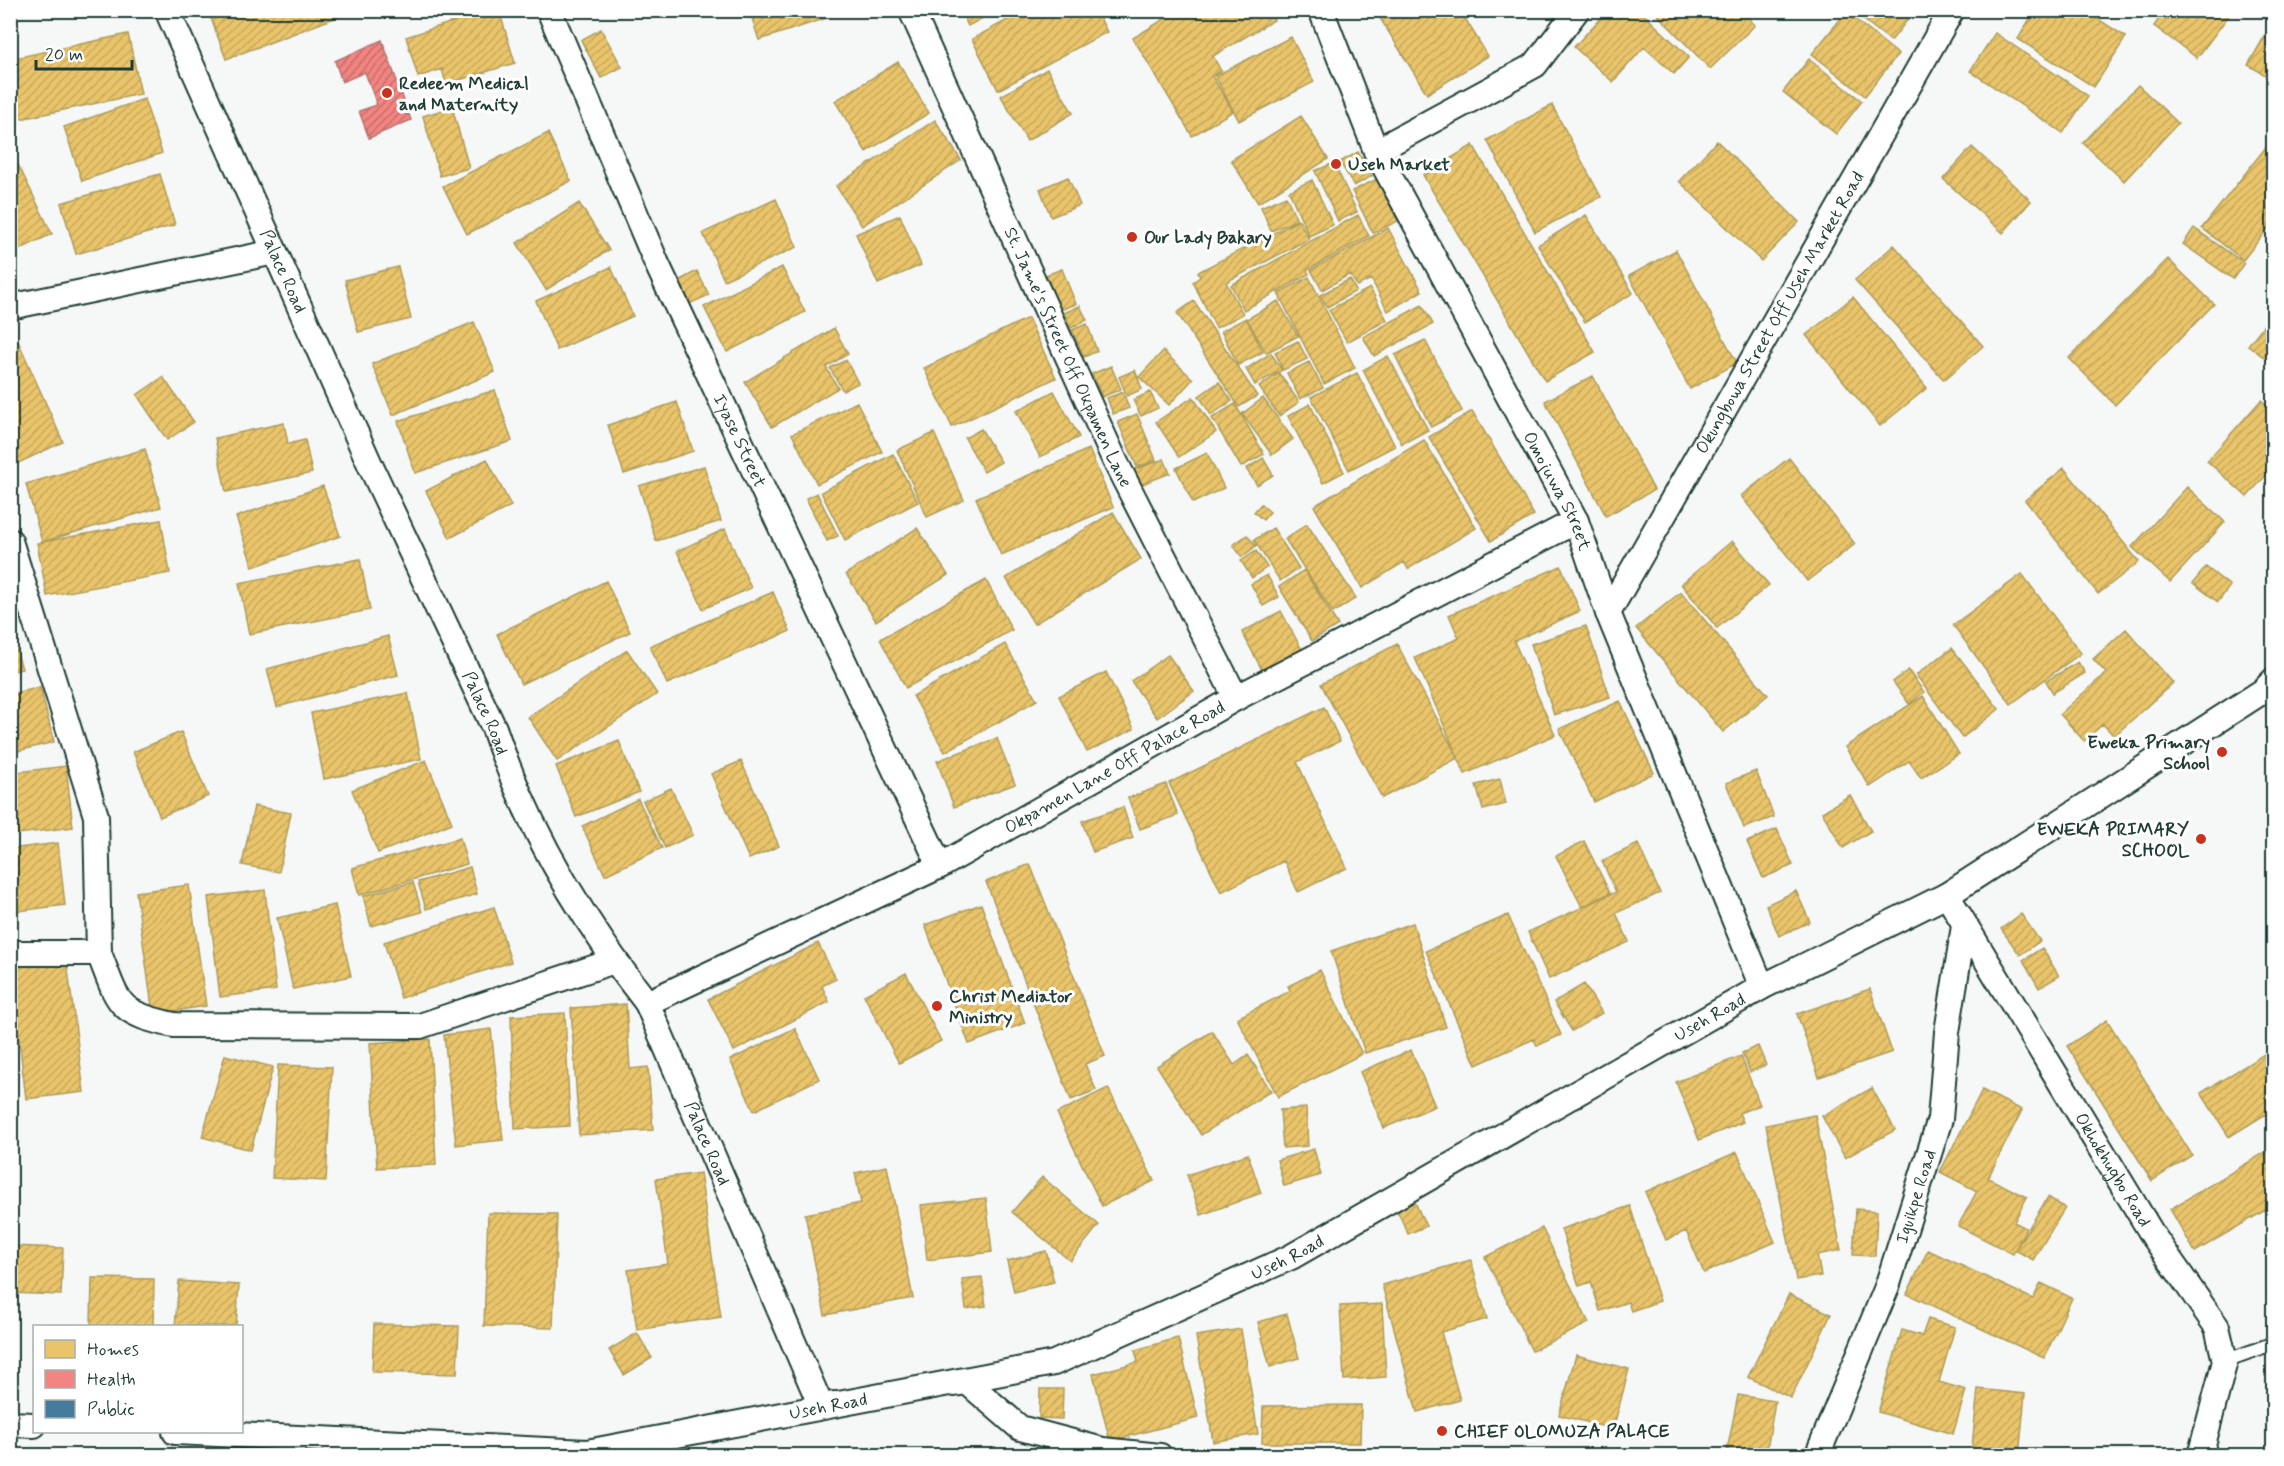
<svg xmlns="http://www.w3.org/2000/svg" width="2284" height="1466" viewBox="0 0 2284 1466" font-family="Mynerve,sans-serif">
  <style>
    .homes { fill: url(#homes-hatch); stroke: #ac9c5a; stroke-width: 1.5 }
    .health { fill: url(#health-hatch); stroke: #b36f6b; stroke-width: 1.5 }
    .public { fill: url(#public-hatch); stroke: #3a687e; stroke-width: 1.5 }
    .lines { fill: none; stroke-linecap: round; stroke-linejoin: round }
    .lane-casing { stroke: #1f3d34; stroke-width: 16 }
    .street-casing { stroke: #1f3d34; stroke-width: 28 }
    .lane { stroke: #fff; stroke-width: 12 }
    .street { stroke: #fff; stroke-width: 24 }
    .poi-dot { fill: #c8321e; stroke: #fff; stroke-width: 2 }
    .labels { text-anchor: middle; stroke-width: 6; stroke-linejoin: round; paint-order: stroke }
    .poi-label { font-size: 18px; font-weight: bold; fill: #1f3d34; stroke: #fff; text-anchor: start }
    .street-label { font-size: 18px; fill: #1f3d34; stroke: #fff }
  </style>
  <defs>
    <pattern id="homes-hatch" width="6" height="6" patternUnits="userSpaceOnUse" patternTransform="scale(1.5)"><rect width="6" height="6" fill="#e9c46a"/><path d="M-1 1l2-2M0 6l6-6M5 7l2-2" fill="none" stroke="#c7a95c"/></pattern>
    <pattern id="health-hatch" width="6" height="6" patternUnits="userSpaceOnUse" patternTransform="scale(1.5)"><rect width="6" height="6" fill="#f28482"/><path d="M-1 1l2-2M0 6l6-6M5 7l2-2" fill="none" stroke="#c36d6b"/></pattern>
    <pattern id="public-hatch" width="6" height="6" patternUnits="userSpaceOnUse" patternTransform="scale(1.5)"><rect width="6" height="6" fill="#457b9d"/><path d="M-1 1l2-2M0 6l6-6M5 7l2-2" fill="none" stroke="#36617a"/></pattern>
  </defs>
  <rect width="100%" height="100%" fill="#f6f7f7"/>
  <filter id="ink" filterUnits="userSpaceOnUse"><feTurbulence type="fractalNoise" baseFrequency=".0167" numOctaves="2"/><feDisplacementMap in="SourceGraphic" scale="12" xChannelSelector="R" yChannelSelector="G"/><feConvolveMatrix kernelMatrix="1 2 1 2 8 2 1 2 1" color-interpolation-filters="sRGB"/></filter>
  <g filter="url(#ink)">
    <path class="homes" d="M208,10h138l2,3 -122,46z
      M490,10h9l16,53 -69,21 -4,-15 -24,8 -12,-40z
      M753,10h72l2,8 -68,22 -9,-28z
      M960,10h37l-29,16z
      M1026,10h70l11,22 -109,58 -26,-51z
      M1179,10h89l6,10 -61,36 8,15 -9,5 21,35 -41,25 -59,-98z
      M1375,10h85l28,46 -61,38z
      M1608,10h31l50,47 -15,17 -30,-27 -31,35 -39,-35z
      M1653,10h88l14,15 -45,44z
      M1851,10h64l-24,31z
      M2035,10h49l42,27 -32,50 -76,-48z
      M2165,10h68l-36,48 -43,-32z
      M1846,12l52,42 -33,42 -53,-42z
      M2274,20v60l-26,-15z
      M601,29l21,38 -21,11 -20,-38z
      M1995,33l93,63 -25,37 -93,-62z
      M128,34l13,60 -126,26 -5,-21v-40z
      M1291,37l23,45 -75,39 -24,-45z
      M1809,59l53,42 -26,33 -53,-42z
      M898,62l31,51 -63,39 -31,-51z
      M1047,69l26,44 -46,28 -26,-45z
      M2138,85l40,38 -54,58 -41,-38z
      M144,99l18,54 -80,28 -18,-54z
      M1552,105l49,92 -66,35 -48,-92z
      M452,107l17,61 -29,8 -17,-60z
      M1301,116l27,43 -70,44 -27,-43z
      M935,120l26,40 -99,66 -26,-40z
      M548,133l23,48 -104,53 -24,-48z
      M2274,137v84l-31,39 -41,-32z
      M1717,141l82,81 -38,39 -82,-80z
      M1473,145l122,207 -50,29 -122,-206z
      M1972,147l59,54 -28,32 -60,-54z
      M10,148l42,86 -42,20z
      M1358,152l14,24 -18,10 -14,-24z
      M1334,163l23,49 -19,9 -23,-50z
      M160,174l15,51 -99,29 -15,-51z
      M1068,177l12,28 -29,12 -11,-28z
      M1377,179l21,42 -25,12 -21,-42z
      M1312,180l21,45 -24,11 -20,-45z
      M1286,196l11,24 -26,11 -10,-24z
      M776,199l21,48 -73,33 -21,-47z
      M579,203l30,47 -63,40 -29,-47z
      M900,215l21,50 -43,19 -22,-50z
      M1358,215l11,21 -62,34 2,4 -65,36 -13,-25z
      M1586,215l47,78 -48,29 -47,-77z
      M1299,220l10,19 -83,43 17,32 -27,14 -23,-46 7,-5 -2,-5z
      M1388,228l34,63 -34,20 -17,-32 -14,7 -7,-12 -28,16 -11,-20z
      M2194,228l50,35 -11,16 -50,-35z
      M1894,245l89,101 -39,34 -89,-100z
      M1676,250l61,113 -47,26 -61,-113z
      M2168,259l46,45 -99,101 -46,-47z
      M398,267l13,52 -53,13 -13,-52z
      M611,267l22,49 -76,34 -21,-49z
      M782,267l23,45 -78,40 -23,-45z
      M1062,269l14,35 -16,6 -14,-35z
      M697,271l12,24 -20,9 -11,-23z
      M1309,277l46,91 -31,16 -46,-91z
      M1350,279l6,12 -29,16 -7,-12z
      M1370,288l17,32 -40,22 -18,-32z
      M1853,297l74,91 -47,38 -74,-91z
      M1194,301l63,95 -18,11 -62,-94z
      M1278,301l20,35 -32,17 -19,-34z
      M1422,305l11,19 -59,32 -11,-19z
      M1080,306l7,14 -16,8 -7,-15z
      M2274,312v53l-26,-20z
      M1028,318l28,60 -104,49 -28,-59z
      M1246,318l17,34 -25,13 -17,-34z
      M474,322l21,50 -102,43 -21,-51z
      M10,323l53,119 -49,23 -4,-9z
      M1087,324l10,27 -13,6 -12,-27z
      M834,328l14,26 -22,13 12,21 -66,39 -27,-45z
      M1425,340l37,71 -31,16 -36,-72z
      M1298,341l9,18 -24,11 -8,-18z
      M1163,351l30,28 -24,26 -30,-28z
      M1271,353l11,17 -27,15 -9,-16z
      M1388,356l40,74 -26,14 -39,-74z
      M846,360l12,23 -15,8 -13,-23z
      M1309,362l14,26 -23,11 -13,-26z
      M1111,366l10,23 -19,8 -10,-23z
      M1135,370l7,19 -15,7 -8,-19z
      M1279,373l20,29 -20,14 -20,-29z
      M1357,373l38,73 -46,24 -38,-73z
      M1593,376l61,114 -48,26 -61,-115z
      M163,377l31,45 -27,18 -30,-45z
      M1219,382l13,19 -21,14 -12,-19z
      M495,390l17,51 -97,32 -17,-52z
      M1054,391l25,46 -39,20 -24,-46z
      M1123,392l6,16 -16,6 -6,-16z
      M1150,392l8,16 -17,8 -8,-16z
      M1193,397l23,35 -37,25 -23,-35z
      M1263,398l30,41 -21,16 -30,-41z
      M2261,400l13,11v55l-27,31 -40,-36z
      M677,402l16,49 -69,23 -16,-49z
      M857,402l25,50 -65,32 -25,-50z
      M1235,404l29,50 -23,13 -29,-49z
      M1310,404l34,68 -21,11 -35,-67z
      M1472,411l62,104 -43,26 -62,-104z
      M1137,414l19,46 -19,7 -19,-45z
      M284,423l4,21 17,-4 7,33 -86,19 -11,-54z
      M981,429l20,33 -17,10 -19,-34z
      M934,433l30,67 -37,17 -30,-67z
      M1424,440l52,88 -68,41 -4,-7 -42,26 -48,-82z
      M145,449l16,58 -119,35 -16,-58z
      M1089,449l24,58 -112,48 -25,-57z
      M1207,453l17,35 -31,15 -17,-35z
      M893,454l25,48 -73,38 -24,-48z
      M1263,458l10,17 -16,10 -11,-16z
      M1789,458l66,86 -48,37 -66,-85z
      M487,459l24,47 -61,32 -24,-47z
      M1164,459l6,14 -35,14 -5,-16z
      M704,466l17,55 -65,20 -17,-55z
      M2064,468l75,94 -41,32 -73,-94z
      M323,486l17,50 -87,31 -17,-50z
      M2187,487l38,35 -55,60 -38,-35z
      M817,493l21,43 -11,5 -21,-43z
      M1261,504l9,8 -7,8 -9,-8z
      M1113,512l28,47 -107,65 -28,-46z
      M161,520l9,53 -123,23 -10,-53z
      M1307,524l49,74 -23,15 -48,-74z
      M917,528l31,47 -72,46 -30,-47z
      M1273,528l26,40 -19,13 -26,-41z
      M725,529l26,59 -48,21 -26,-58z
      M1247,535l9,11 -14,11 -9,-12z
      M1732,541l37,44 -52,43 -36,-44z
      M1256,551l11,16 -15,11 -11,-17z
      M360,559l10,51 -121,24 -10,-51z
      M1561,566l19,45 -66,30 41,94 -90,39 -50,-116 44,-20 -10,-23z
      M2206,567l24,19 -12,16 -25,-19z
      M1304,570l34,55 -26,16 -33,-54z
      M2022,574l59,79 -70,51 -58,-79z
      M1267,575l12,22 -16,9 -12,-22z
      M986,580l26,50 -106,58 -26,-49z
      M606,581l24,51 -109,52 -24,-50z
      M773,592l17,39 -123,53 -17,-38z
      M1681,592l87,103 -45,37 -87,-104z
      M1281,611l21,39 -40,20 -20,-38z
      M1586,626l24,71 -56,18 -23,-71z
      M10,629l12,40 -12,3z
      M2126,629l47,54 -59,53 -11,-12 -19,17 -24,-27 46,-41 -13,-14z
      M388,636l10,39 -121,32 -10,-38z
      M1005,644l32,56 -92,52 -32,-56z
      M1397,644l61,114 -76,40 -61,-114z
      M1952,648l47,61 -37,29 -46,-63z
      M627,650l30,44 -100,67 -29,-44z
      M1168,655l26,36 -37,27 -26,-37z
      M2078,662l7,11 -32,20 -7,-12z
      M1908,670l16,22 -15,12 -16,-22z
      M1106,672l28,57 -47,23 -28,-56z
      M40,687l14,55 -44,11v-59z
      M408,693l13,66 -97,20 -13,-66z
      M1923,696l36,58 -38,24 -12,-17 -39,26 -25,-40z
      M1620,701l34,72 -60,29 -35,-73z
      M1324,707l16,34 -43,21 50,106 -49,24 -14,-31 -63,31 -52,-109z
      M181,732l27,64 -48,21 -27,-65z
      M997,738l18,46 -61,23 -17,-46z
      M619,741l20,51 -63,25 -20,-51z
      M426,760l26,63 -74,30 -26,-63z
      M741,761l38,85 -30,13 -38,-85z
      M66,766l7,61 -63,8v-62z
      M1756,771l18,46 -30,11 -18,-45z
      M1500,779l6,25 -23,6 -7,-25z
      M1166,784l12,31 -38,14 -12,-31z
      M671,788l22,47 -28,13 -22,-47z
      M1850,795l21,36 -28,17 -21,-36z
      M638,799l24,49 -57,27 -23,-49z
      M254,806l37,7 -12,59 -37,-7z
      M1123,807l10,31 -40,14 -11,-31z
      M1777,829l16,36 -30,13 -16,-36z
      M460,838l7,26 -108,31 -7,-27z
      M1584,841l26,52 -28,14 -26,-51z
      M58,843l7,62 -55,7v-63z
      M1638,844l22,49 -44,20 13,29 -80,37 -21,-47 88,-40 -14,-31z
      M1030,864l75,192 -20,8 11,26 -25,10 -85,-218z
      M470,867l7,27 -51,15 -8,-27z
      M413,882l9,30 -51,14 -8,-30z
      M189,885l17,121 -53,8 -17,-122z
      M265,890l11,100 -56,7 -12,-100z
      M1796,891l14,31 -31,14 -13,-31z
      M981,904l44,119 -56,21 -44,-119z
      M335,905l16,71 -58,13 -16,-71z
      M494,907l17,55 -110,36 -17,-56z
      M2021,914l19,27 -20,14 -19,-26z
      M1508,915l53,120 -24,11 -3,-7 -58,26 -50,-114z
      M1413,923l33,104 -81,26 -34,-102z
      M818,943l18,36 -14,7 7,16 -95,49 -26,-52z
      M2042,948l17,28 -20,12 -16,-28z
      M66,955l18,137 -58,7 -16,-137z
      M1320,970l42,84 -84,43 -41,-79 53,-27 -2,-5z
      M906,973l35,68 -42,22 -35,-68z
      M1584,984l18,29 -30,18 -18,-29z
      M1870,989l22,63 -73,25 -22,-63z
      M626,1004l4,65 18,-2 5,63 -74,5 -8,-127z
      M565,1013l5,113 -55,3 -4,-113z
      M2107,1020l85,135 -40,26 -85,-135z
      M795,1028l24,51 -65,32 -24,-51z
      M491,1029l12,111 -47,5 -12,-110z
      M1212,1031l22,34 14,-10 23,36 -70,44 -44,-69z
      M430,1039l6,126 -59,3 -7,-125z
      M1758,1046l8,19 -16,7 -8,-19z
      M2274,1048v61l-45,28 -28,-44z
      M1411,1050l24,56 -51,22 -24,-56z
      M225,1055l48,12 -22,83 -49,-13z
      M1741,1056l19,49 -21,8 4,9 -44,18 -23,-58z
      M278,1065l54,2 -6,114 -54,-3z
      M1108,1088l46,93 -52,25 -45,-93z
      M1872,1088l23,42 -50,28 -23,-42z
      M1982,1090l40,20 -34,68 39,19 -13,25 12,6 -13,26 -55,-28 19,-35 -37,-19z
      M1306,1108l2,38 -25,2 -3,-38z
      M1815,1115l26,135 -24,5 4,21 -25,4 -30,-155z
      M2274,1147v58l-79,47 -25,-43z
      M1314,1149l7,26 -37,11 -7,-26z
      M1737,1152l38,90 -71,31 -18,-42 -20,9 -21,-48z
      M1248,1154l13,39 -60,22 -14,-40z
      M887,1166l26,132 -88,17 -20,-101 56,-11 -6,-30z
      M700,1173l21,144 -84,13 -9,-60 40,-6 -12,-85z
      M1042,1177l57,48 -29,36 -58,-49z
      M2048,1197l17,11 -32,52 -18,-10z
      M986,1198l6,54 -65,8 -6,-55z
      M1414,1200l12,26 -18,8 -12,-26z
      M1630,1206l30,95 -29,10 -3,-9 -28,9 -9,-29 -12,4 -18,-57z
      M1856,1209l21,2 -2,45 -22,-1z
      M488,1213l69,1 -4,114 -69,-2z
      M1542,1228l47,95 -57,28 -47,-94z
      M10,1246l53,2 -2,47 -51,-2z
      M1928,1250l105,49 8,-16 31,15 -28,60 -137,-64z
      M1046,1251l8,31 -40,10 -7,-31z
      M1471,1260l16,59 -46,13 19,68 -43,12 -35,-127z
      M982,1277l4,29 -20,3 -4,-30z
      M92,1278l62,1 -1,47h-62z
      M179,1281l60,4 -3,41h-61z
      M1789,1294l42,20 -40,84 -43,-21z
      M1382,1304l4,73 -42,3 -4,-74z
      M1287,1314l12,44 -29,9 -12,-45z
      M1928,1319l27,8 -16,55 27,8 -13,44 -75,-22 24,-82 20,6z
      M374,1324l85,2 -2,48 -85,-2z
      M1241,1329l17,105 -45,8 -17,-106z
      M637,1333l15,25 -28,17 -15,-25z
      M1178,1338l20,80 -88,23 -17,-67 45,-12 -3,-12z
      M1576,1355l53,14 -16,60 -54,-14z
      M1040,1389h23l-1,30 -23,-1z
      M1978,1389l47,5 -6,62h-48z
      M1738,1395l37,6 -9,55h-40z
      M1361,1405l-1,38h-98l1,-37z
      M1945,1451v5h-73v-1z"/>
    <path class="health" d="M382,40l29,80 -42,18 -10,-27 18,-6 -12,-33 -23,10 -7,-21z"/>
    <path class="public" d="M1119,10h20l-16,8z"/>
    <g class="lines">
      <g class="lane-casing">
        <path id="lane" d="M2225,1361l49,-18"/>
      </g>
      <g class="street-casing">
        <g id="street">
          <path id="s1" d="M167,10l205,459 122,259c33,100 88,192 153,275l174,403 13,-2"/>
          <path id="s2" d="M549,10l108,254 283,602"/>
          <path id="s3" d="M911,10l204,451 121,237"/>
          <path id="s4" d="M1321,10l55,141 200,370 32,92 154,374"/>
          <path d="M1376,151l159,-86 42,-55"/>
          <path d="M10,307l265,-55"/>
          <path d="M10,541l86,275 3,137h-89"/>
          <path id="s5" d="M1608,613l344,-603"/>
          <path id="s6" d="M1947,895l207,342 63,90 8,34 -25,95"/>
          <path d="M99,953c20,51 17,60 75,72l246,1 194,-65"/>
          <path id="s7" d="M647,1003l293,-137 296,-168 340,-177"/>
          <path d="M954,1384l13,-2 53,46 83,22 57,6"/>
          <path d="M10,1424l24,1"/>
          <path id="s8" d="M175,1432l412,20 467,-89 237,-106 471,-270 185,-92 316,-204 11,-11"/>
          <path id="s9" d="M1817,1456l70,-169 53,-168 7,-87 17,-106"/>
        </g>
      </g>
      <use href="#lane" class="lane"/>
      <use href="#street" class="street"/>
    </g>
  </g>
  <g class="poi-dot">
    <circle cx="387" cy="93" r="6"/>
    <circle cx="1336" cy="164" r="6"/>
    <circle cx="1132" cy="237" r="6"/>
    <circle cx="2222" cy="752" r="6"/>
    <circle cx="2201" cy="839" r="6"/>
    <circle cx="937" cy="1006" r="6"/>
    <circle cx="1442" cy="1431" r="6"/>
  </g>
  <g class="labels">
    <g class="poi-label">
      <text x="399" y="89">Redeem Medical<tspan x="399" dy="21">and Maternity</tspan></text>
      <text x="1348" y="170">Useh Market</text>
      <text x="1144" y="243">Our Lady Bakary</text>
      <text x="2210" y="748" text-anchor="end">Eweka Primary<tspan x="2210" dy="21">School</tspan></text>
      <text x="2189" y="835" text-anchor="end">EWEKA PRIMARY<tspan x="2189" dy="21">SCHOOL</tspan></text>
      <text x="949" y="1002">Christ Mediator<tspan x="949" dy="21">Ministry</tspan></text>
      <text x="1454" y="1437">CHIEF OLOMUZA PALACE</text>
    </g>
    <g class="street-label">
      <text dy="6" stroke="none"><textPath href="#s1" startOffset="286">Palace Road</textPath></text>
      <text dy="6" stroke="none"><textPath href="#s5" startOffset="346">Okungbowa Street Off Useh Market Road</textPath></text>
      <text dy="6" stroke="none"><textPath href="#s3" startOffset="381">St. Jame's Street Off Okpamen Lane</textPath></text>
      <text dy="6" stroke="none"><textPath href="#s2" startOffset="471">Iyase Street</textPath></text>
      <text dy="6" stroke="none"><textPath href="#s4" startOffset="537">Omojuwa Street</textPath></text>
      <text dy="6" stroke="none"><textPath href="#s1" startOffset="772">Palace Road</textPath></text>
      <text dy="6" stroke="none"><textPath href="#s7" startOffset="524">Okpamen Lane Off Palace Road</textPath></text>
      <text dy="6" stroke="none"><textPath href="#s8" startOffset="1630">Useh Road</textPath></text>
      <text dy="6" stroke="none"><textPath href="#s1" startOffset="1258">Palace Road</textPath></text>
      <text dy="6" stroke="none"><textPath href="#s6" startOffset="321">Okhokhugbo Road</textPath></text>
      <text dy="6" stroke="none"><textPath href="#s9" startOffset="278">Iguikpe Road</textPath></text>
      <text dy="6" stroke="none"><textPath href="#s8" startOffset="1144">Useh Road</textPath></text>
      <text dy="6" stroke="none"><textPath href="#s8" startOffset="658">Useh Road</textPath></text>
    </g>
  </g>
  <rect width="2284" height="1466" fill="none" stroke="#fff" stroke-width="36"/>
  <rect x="18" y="18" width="2248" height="1430" fill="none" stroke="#1f3d34" stroke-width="2" filter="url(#ink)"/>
  <rect x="33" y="1325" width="210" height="108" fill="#ffffff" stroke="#a5b1ae" stroke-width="1.5"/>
  <rect x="45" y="1340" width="30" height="18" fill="#e9c46a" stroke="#a5b1ae" stroke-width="1.5"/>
  <text x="87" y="1355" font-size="18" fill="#1f3d34">Homes</text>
  <rect x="45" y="1370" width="30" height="18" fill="#f28482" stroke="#a5b1ae" stroke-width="1.5"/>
  <text x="87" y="1385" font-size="18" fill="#1f3d34">Health</text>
  <rect x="45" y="1400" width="30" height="18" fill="#457b9d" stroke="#a5b1ae" stroke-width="1.5"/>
  <text x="87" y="1415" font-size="18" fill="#1f3d34">Public</text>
  <path d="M36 60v9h96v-9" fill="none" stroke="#1f3d34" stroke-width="3"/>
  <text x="45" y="60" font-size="18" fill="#1f3d34" stroke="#ffffff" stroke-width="4.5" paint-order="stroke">20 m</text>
</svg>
